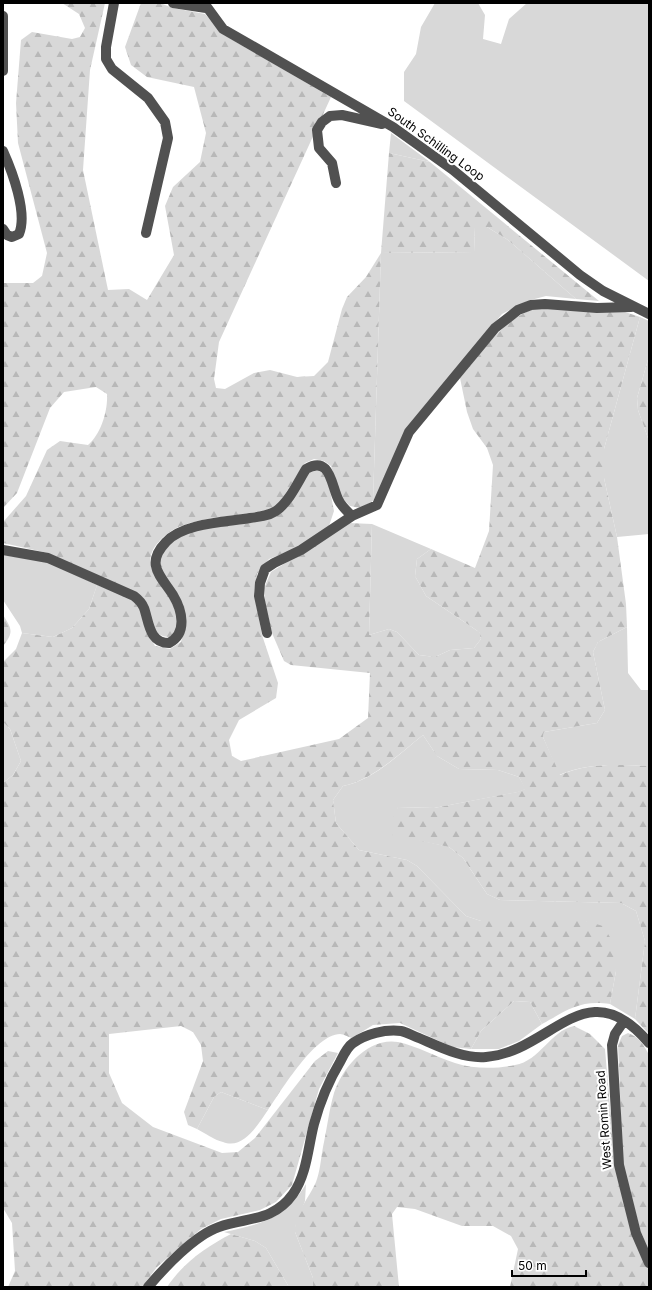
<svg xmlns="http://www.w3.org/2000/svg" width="652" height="1290" viewBox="0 0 652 1290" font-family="Inter,sans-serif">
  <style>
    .grass { fill: #d8d8d8 }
    .forest { fill: url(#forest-firs) }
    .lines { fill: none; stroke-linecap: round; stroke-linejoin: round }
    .minor { stroke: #515151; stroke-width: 10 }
    .labels { text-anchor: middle; stroke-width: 4; stroke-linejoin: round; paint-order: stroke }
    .street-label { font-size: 12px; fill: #000; stroke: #fff }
  </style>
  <defs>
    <pattern id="forest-firs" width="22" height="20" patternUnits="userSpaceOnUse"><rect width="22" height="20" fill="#d8d8d8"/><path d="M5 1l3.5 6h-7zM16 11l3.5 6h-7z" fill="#b8b8b8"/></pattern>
  </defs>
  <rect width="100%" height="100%" fill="#fff"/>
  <path class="grass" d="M435,3h43l7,12 -2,24 18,5 8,-25 18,-16h122v278l-245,-180v-29l12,-18 5,-27z
    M391,133l39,29 -41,-9z
    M475,226l12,1 21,13 68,59 -30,-3 -19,5 -25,13 -97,117 -27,63 -5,7 8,-248 93,-1z
    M640,317l9,4v35l-12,42 1,12 11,31v93l-32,3 -13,-59v-29z
    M372,524l59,25 -14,10 -2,17 11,20 53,36 2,7 -7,9 -24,2 -15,7 -16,-2 -22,-23 -8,-3 -20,6z
    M3,555l45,7 49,23 -8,24 -17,19 -19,9 -31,-4 -2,-7 -17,-26z
    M627,627l1,46 13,17h8v76c-32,-1 -59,-4 -90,9l-16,-38 1,-5 53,-9 8,-13 -12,-58 5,-10z
    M3,722l7,7 11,32 -8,14 -10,8z
    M423,735l14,21 22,13 39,1 21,7 7,12 -8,3 -84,16 -36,-1 -5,27 56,13 14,11 24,36 13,6 121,3 15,8 9,30 -10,78 -25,-15 6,-33 -30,-50h-105l-15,-5 -49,-50 -10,-6 -48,-10 -23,-27 -3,-23 10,-14c31,-6 56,-32 80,-51z
    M514,1001l16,1 12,22 -23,17 -20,8h-28l10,-18z
    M221,1092l47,18c-10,14 -24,40 -45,32 -9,-2 -18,-9 -26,-13l17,-32z
    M306,1184l-1,17 -10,26v5l18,46v9h-24l-23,-39 -11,-7 -31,-9c38,-8 61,-13 82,-48z"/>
  <path class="forest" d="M62,3h43l-15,67 -7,100 25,120 21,-1 18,11 27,-45 -9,-49 8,-19 27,-25 6,-29 -12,-46 -47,-10 -16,-12 -6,-18 16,-44h19l13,5 32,6 19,21 107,62 -112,245 -5,37 2,9 9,1 29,-16 16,-3 27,7 17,-1 14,-14 14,-53 5,-12 19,-20 15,-24 8,-100 41,9 169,139 -23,-2 -68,-59 -21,-13h-12l-1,25 -93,1 -8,248 -13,7 -10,-2 -9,-9 -10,-31 -7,-5 -10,-2 -9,4 -23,36 -8,10c-30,8 -84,6 -107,25 -39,31 2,49 10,82 2,9 0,15 -7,21 -19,0 -19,-18 -24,-32l-98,-52 -45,-10 1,-22 22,-25 21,-46 13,-9 28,4c13,-11 20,-34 19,-51l-11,-7 -32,5 -14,16 -33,85 -14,15v-225h30l9,-7 5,-23 -29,-110 -2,-40 5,-63 11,-8 40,7 8,-2 5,-9 -6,-14z
    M537,308l88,4 15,5 -36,132v29l13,59 9,67 1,23 -29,15 -5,10 12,58 -8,13 -53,9 -1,5 17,38c30,-13 57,-10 89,-9v268l-14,-15 10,-78 -9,-30 -15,-8 -121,-3 -13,-6 -24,-36 -14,-11 -57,-12 1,-17 5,-11 36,1 83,-16 8,-3 -6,-12 -21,-7 -39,-1 -22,-13 -14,-21c-24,19 -50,45 -80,51l-10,14 3,23 23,27 48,10 10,6 49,50 15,5h105l17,5 10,16 3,29 -6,33c-31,-4 -42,6 -68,20l-12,-22 -16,-1 -33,30 -10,18 -19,-2 -52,-24 -27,2 -21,13c-4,-1 -8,-4 -12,-4 -25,0 -59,57 -72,76l-47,-18 -7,5 -17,32 -9,-4 -4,-13 19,-51 -2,-16 -8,-13 -12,-6 -72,8v39l13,30 31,24 69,26 16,-1 17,-14 60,-77 13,-10 10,2 -19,36 -27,96 -16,17 -16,8 -39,9 -20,10 -44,38 -15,20h-134l7,-16 -3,-48 -9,-15v-425l10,-8 8,-14 -11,-32 -7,-7v-60l13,-13 6,-16 31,4 19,-9 17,-19 8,-24 36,14 8,9 6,24 8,14 15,3 11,-7 5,-17 -3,-21 -23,-32v-13l7,-14 12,-9 16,-6 68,-10 45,-48 11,-2 8,5 7,36 -5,15 -29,21 -31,12 -12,15 -3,18 8,43 16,48 -2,15 -37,22 -10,20 3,16 9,5 98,-22 29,-21 2,-45 -79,-8 -7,-4 -12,-28 -7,-30 -1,-15 7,-16 78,-49 23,1 -3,111 20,-6 8,3 22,23 16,2 15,-7 24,-2 7,-9 -2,-7 -53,-36 -11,-20 2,-17 14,-10 44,19 14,-37 4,-66 -6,-17 -14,-19 -6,-17 -7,-34c22,-26 43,-60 77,-70z
    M649,356v85l-11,-31 -1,-12z
    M3,615c9,14 11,17 0,31z
    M574,1026l16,8 15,15 10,116 17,68 17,38v16h-139l8,-38 -7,-13 -18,-10h-31l-47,-17 -18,-2 -5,7 7,73h-86v-9l-18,-46c-1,-18 14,-34 21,-50 4,-10 5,-24 7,-35 4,-18 6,-37 11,-54 8,-25 34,-56 64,-51 19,4 38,15 57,21 19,6 40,6 60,2 25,-4 35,-34 59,-39z
    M628,1033c11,4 16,12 21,22v197l-9,-23 -17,-63 -5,-121 4,-9z
    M231,1234l24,7 11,7 23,39h-122c16,-24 39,-40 64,-53z"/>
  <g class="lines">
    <path class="minor" d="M114,3l-8,44v12l6,10 36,29 17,24 3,16 -22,95
      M173,3l33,5
      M204,3l19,26 170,98 60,43 127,105 23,16 46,23
      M3,16v55
      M3,151c9,20 25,62 16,83l-7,3 -5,-2 -4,-6
      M336,183l-4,-20 -13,-15 -2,-18 5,-8 8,-6 12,-1 40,9
      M3,550l45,8 86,38c4,3 8,7 10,12 5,14 5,35 25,35 19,-10 13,-33 4,-48 -13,-20 -28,-31 -7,-53 17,-19 60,-20 84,-24 9,-1 18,-2 26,-7 13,-9 22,-29 30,-42 24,-14 25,15 32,30 3,7 8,11 14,17
      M267,633l-8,-37 1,-13 5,-14 9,-6 27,-13 51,-34 25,-11 32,-73 86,-104 13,-10 10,-8 13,-5 14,-1 52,4 34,-1
      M624,1021l-9,13 -3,11 7,120 17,68 13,30
      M148,1287c16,-19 47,-52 71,-60 28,-10 54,-5 74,-33 14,-20 15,-47 21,-70 6,-22 14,-42 26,-62 3,-6 7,-15 13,-19 13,-9 32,-14 48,-12 6,1 12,5 18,7 21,9 44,21 67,19 65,-5 100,-89 163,-14"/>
  </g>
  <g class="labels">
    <g class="street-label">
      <text transform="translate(436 144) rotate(36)" y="4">South Schilling Loop</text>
      <text transform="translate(604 1120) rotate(-94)" y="4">West Romin Road</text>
    </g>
  </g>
  <rect width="652" height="1290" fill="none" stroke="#000000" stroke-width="8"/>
  <path d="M512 1270v6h74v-6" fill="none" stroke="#000000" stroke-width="2"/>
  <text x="518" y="1270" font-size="12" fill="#000000" stroke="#ffffff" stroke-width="3" paint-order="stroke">50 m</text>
</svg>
